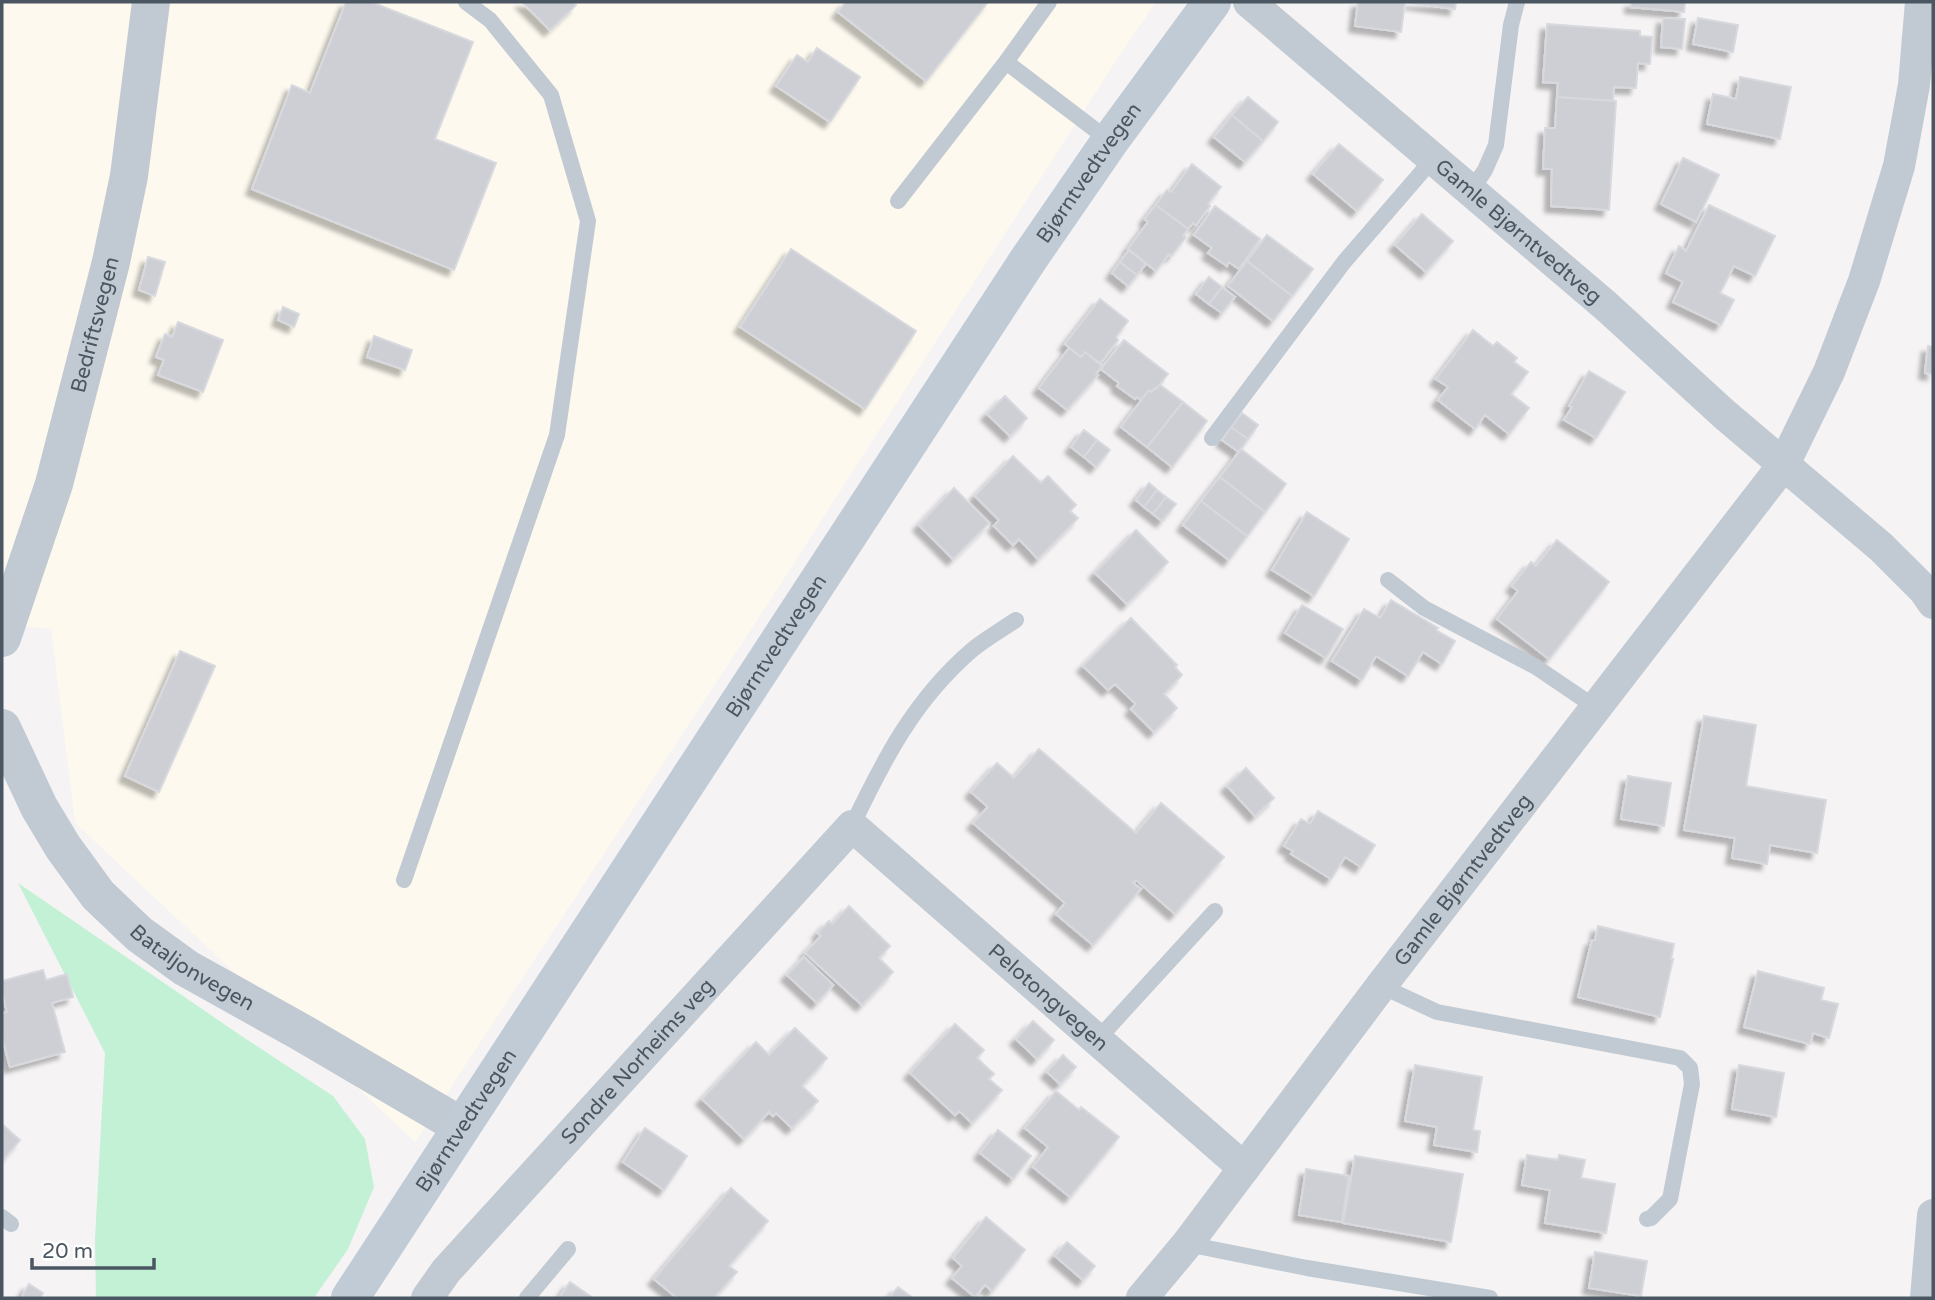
<svg xmlns="http://www.w3.org/2000/svg" width="1935" height="1300" viewBox="0 0 1935 1300" font-family="'Varela Round',sans-serif">
  <style>
    .commercial { fill: #fdf9ef }
    .green { fill: #c3f1d5 }
    .building { fill: #cdcfd5; stroke: #d7d9de; stroke-width: 2; filter: url(#shadow) }
    .lines { fill: none; stroke-linecap: round; stroke-linejoin: round }
    .service { stroke: #c1cad2; stroke-width: 16 }
    .minor { stroke: #c1cad2; stroke-width: 32 }
    .tertiary { stroke: #c1cad2; stroke-width: 38 }
    .secondary { stroke: #c1cbd6; stroke-width: 38 }
    .labels { text-anchor: middle; stroke-width: 5; stroke-linejoin: round; paint-order: stroke }
    .street-label { font-size: 21px; fill: #4a5661; stroke: #fff }
  </style>
  <defs>
    <filter id="shadow"><feDropShadow dx="-6" dy="6" stdDeviation="2" flood-color="#0004"/></filter>
  </defs>
  <rect width="100%" height="100%" fill="#f5f3f3"/>
  <path class="commercial" d="M2,2h1154l-39,57 -346,540 -356,543 -340,-319 -24,-194 -49,-5z"/>
  <path class="green" d="M18,883l222,152 93,61 32,43 9,48 -26,62 -34,49h-218l-1,-59 10,-186z"/>
  <path class="building" d="M346,2h25l102,40 -38,97 61,24 -42,107 -202,-81 40,-104 18,8z
    M522,2h51l3,3 -26,25z
    M846,2h142l-62,79 -88,-69z
    M1358,2h98l-1,7 -50,-7 -4,30 -46,-6z
    M1631,2h54l-1,10 -53,-5z
    M1663,18l22,1 -3,30 -21,-2z
    M1698,18l40,7 -5,27 -40,-8z
    M1547,24l93,7v5l12,1 -2,27 -12,-1 -2,25 -22,-1 -1,14 -56,-4 1,-14 -15,-1z
    M817,48l43,29 -30,45 -54,-36 21,-31 11,7z
    M1740,77l51,10 -11,52 -73,-15 6,-30 23,5z
    M1248,97l30,25 -15,19 -31,-26z
    M1557,97l59,4 -7,109 -58,-4 1,-37h-9l2,-41h10z
    M1232,115l31,26 -18,21 -31,-25z
    M1339,144l44,36 -26,31 -44,-37z
    M1683,158l36,17 -23,47 -35,-18z
    M1192,164l29,23 -13,17 2,2 -14,19 -3,-2 -5,6 -32,-24 11,-15 4,2z
    M1156,205l32,24 -5,7 3,1 -15,19 -2,-2 -13,17 -28,-22 20,-27 -3,-3z
    M1709,205l66,31 -20,40 -21,-10 -14,27 14,7 -13,25 -48,-23 10,-20 -17,-9 13,-27 7,5z
    M1215,206l45,33 -21,30 -10,-7 -2,4 -19,-13 4,-5 -18,-13z
    M1422,214l31,27 -27,31 -31,-27z
    M1267,235l46,34 -21,27 -45,-35z
    M791,249l125,82 -51,78 -125,-82z
    M1129,250l17,14 -9,11 -17,-13z
    M148,257l17,5 -10,34 -16,-6z
    M1247,261l45,35 -19,25 -45,-35z
    M1120,262l17,13 -9,11 -16,-13z
    M1209,277l13,10 -13,17 -13,-10z
    M1222,287l13,10 -13,16 -13,-9z
    M1100,299l28,22 -12,16 2,3 -18,23 -15,-11 -4,5 -16,-13z
    M283,307l16,7 -5,13 -16,-7z
    M178,322l45,18 -20,52 -45,-17 6,-15 -8,-3 9,-23 7,3z
    M1473,330l20,16 4,-4 20,16 -3,4 14,10 -17,22 18,14 -20,26 -24,-19 -10,14 -37,-29 10,-13 -12,-8z
    M374,336l38,14 -7,20 -38,-13z
    M1124,340l44,34 -12,15 -1,-1 -4,4 -2,-2 -8,10 -4,-3 -2,2 -18,-13 2,-3 -18,-14z
    M1928,346l5,1v27l-8,-1z
    M1069,348l12,9 4,-5 17,14 -6,8 2,1 -31,35 -28,-22z
    M1589,371l36,21 -29,46 -32,-18 8,-13 -3,-1z
    M1160,385l23,17 -36,45 -26,-20 28,-37 2,2z
    M1005,396l22,22 -17,18 -23,-22z
    M1183,402l24,19 -35,46 -25,-20z
    M1242,413l16,12 -10,14 -17,-12z
    M1231,427l17,12 -9,13 -17,-12z
    M1084,430l13,10 -13,17 -13,-10z
    M1097,440l13,10 -14,17 -12,-10z
    M1241,449l45,35 -21,28 -45,-35z
    M1013,456l28,27 7,-7 28,29 -6,6 8,7 -40,41 -19,-20 -6,6 -19,-19 5,-6 -24,-24z
    M1220,477l45,35 -18,24 -46,-35z
    M1149,483l8,7 -13,17 -8,-7z
    M954,488l35,35 -36,36 -34,-34z
    M1157,490l9,7 -13,17 -9,-7z
    M1166,497l10,7 -14,17 -9,-7z
    M1201,501l46,35 -18,24 -46,-35z
    M1307,512l42,27 -35,57 -42,-26z
    M1136,530l32,32 -41,42 -32,-31z
    M1557,540l52,42 -60,77 -52,-40 21,-28 -6,-5 19,-24 5,4z
    M1391,600l47,28 -2,2 19,11 -13,23 -19,-12 -15,24 -32,-20 -14,24 -30,-19 32,-52 16,9z
    M1302,605l41,24 -17,29 -41,-25z
    M1131,618l46,47 -2,2 7,8 -18,19 13,14 -23,24 -23,-23 5,-5 -21,-20 -7,6 -25,-24z
    M180,651l35,15 -56,126 -34,-16z
    M1704,716l52,9 -10,61 80,14 -9,53 -47,-8 -3,19 -35,-6 3,-20 -51,-8z
    M1039,749l97,84 25,-30 63,54 -49,57 -39,-34 -3,3 8,6 -48,56 -37,-31 9,-11 -92,-80 15,-16 -17,-15 26,-29 17,15z
    M1246,768l28,30 -19,18 -28,-30z
    M1628,776l43,7 -7,43 -43,-7z
    M1318,811l57,34 -14,22 -16,-10 -14,22 -40,-25 2,-3 -9,-5 17,-27 9,5z
    M849,906l41,40 -11,12 14,14 -31,33 -57,-52 16,-17 -3,-3 11,-12 3,3z
    M1598,926l76,18 -3,15h2l-13,58 -82,-20 14,-57h3z
    M804,957l29,28 -16,18 -30,-28z
    M43,970l3,10 21,-6 6,23 -21,6 13,49 -55,15 -8,-30v-24l5,-1 -5,-21v-10z
    M1758,971l66,17 -3,12 17,4 -9,34 -16,-5 -3,11 -66,-17z
    M1033,1021l21,19 -17,19 -21,-20z
    M955,1024l29,26 -7,8 17,16 -5,5 13,11 -30,33 -13,-12 -4,4 -45,-42z
    M795,1028l32,30 -25,28 16,15 -26,27 -16,-15 -3,3 -4,-4 -25,27 -42,-40 54,-57 13,13z
    M1063,1055l13,12 -16,17 -13,-12z
    M1415,1065l67,12 -9,53 7,1 -3,21 -43,-7 3,-18 -32,-6z
    M1739,1065l45,8 -8,44 -44,-8z
    M1056,1091l23,19 2,-3 38,30 -49,60 -37,-30 15,-20 -23,-19z
    M2,1124l18,16 -18,21z
    M645,1128l42,28 -23,34 -41,-28z
    M998,1130l33,26 -18,23 -33,-26z
    M1527,1155l31,5 1,-5 26,5 -4,18 34,6 -9,49 -61,-10 5,-33 -28,-5z
    M1355,1156l108,18 -12,68 -108,-19z
    M1306,1169l43,7 -7,46 -43,-7z
    M731,1188l37,33 -39,45 8,6 -23,26h-37l-23,-19z
    M986,1217l39,33 -33,41 -7,-6 -10,12 -23,-19 10,-12 -9,-8z
    M1067,1242l28,24 -12,14 -28,-24z
    M1595,1252l52,9 -6,35 -52,-8z
    M570,1282l23,16h-34z
    M29,1284l14,9 -3,5h-15l-3,-2z
    M898,1287l15,11h-24z"/>
  <g class="lines">
    <path class="service" d="M1006,62l104,79
      M1471,191l14,-21 11,-25 15,-120 6,-23
      M898,201l108,-139 43,-60
      M1212,438l132,-176 89,-103
      M1388,580l36,28 112,59 59,40
      M852,826c32,-67 62,-126 120,-176 13,-11 29,-20 44,-30
      M404,880l153,-445 31,-214 -37,-126 -61,-75 -24,-18
      M1381,986l56,26 243,46 10,10 2,16 -22,115 -19,19 -4,1
      M1097,1040l118,-129
      M2,1217l9,7
      M1187,1244l120,24 183,30
      M527,1298l41,-49"/>
    <g class="minor">
      <path id="s1" d="M1249,2l357,304 118,108 157,133 43,43 9,13"/>
      <path id="s2" d="M427,1298l19,-27 406,-445 392,342"/>
      <path id="s3" d="M1142,1298l45,-54 194,-258 403,-522 45,-92 35,-91 35,-115 15,-81 7,-83"/>
      <path d="M1926,1298l7,-83"/>
    </g>
    <g class="tertiary">
      <path id="s4" d="M2,638l52,-154 57,-222 18,-86 22,-174"/>
      <path id="s5" d="M2,728l37,79 24,40 35,48 41,39 47,34 113,63 162,95"/>
    </g>
    <path class="secondary" id="s6" d="M350,1298l678,-1038 82,-119 102,-139"/>
  </g>
  <g class="labels">
    <g class="street-label">
      <text dy="7" stroke="none"><textPath href="#s6" startOffset="1346">Bjørntvedtvegen</textPath></text>
      <text dy="7" stroke="none"><textPath href="#s1" startOffset="354">Gamle Bjørntvedtveg</textPath></text>
      <text dy="7" stroke="none"><textPath href="#s4" startOffset="327">Bedriftsvegen</textPath></text>
      <text dy="7" stroke="none"><textPath href="#s6" startOffset="779">Bjørntvedtvegen</textPath></text>
      <text dy="7" stroke="none"><textPath href="#s3" startOffset="527">Gamle Bjørntvedtveg</textPath></text>
      <text dy="7" stroke="none"><textPath href="#s5" startOffset="313">Bataljonvegen</textPath></text>
      <text dy="7" stroke="none"><textPath href="#s2" startOffset="896">Pelotongvegen</textPath></text>
      <text dy="7" stroke="none"><textPath href="#s2" startOffset="317">Sondre Norheims veg</textPath></text>
      <text dy="7" stroke="none"><textPath href="#s6" startOffset="212">Bjørntvedtvegen</textPath></text>
    </g>
  </g>
  <rect width="1935" height="1300" fill="none" stroke="#4a5661" stroke-width="7"/>
  <path d="M32 1258v10h122v-10" fill="none" stroke="#4a5661" stroke-width="3.5"/>
  <text x="42" y="1258" font-size="21" fill="#4a5661" stroke="#ffffff" stroke-width="5" paint-order="stroke">20 m</text>
</svg>
